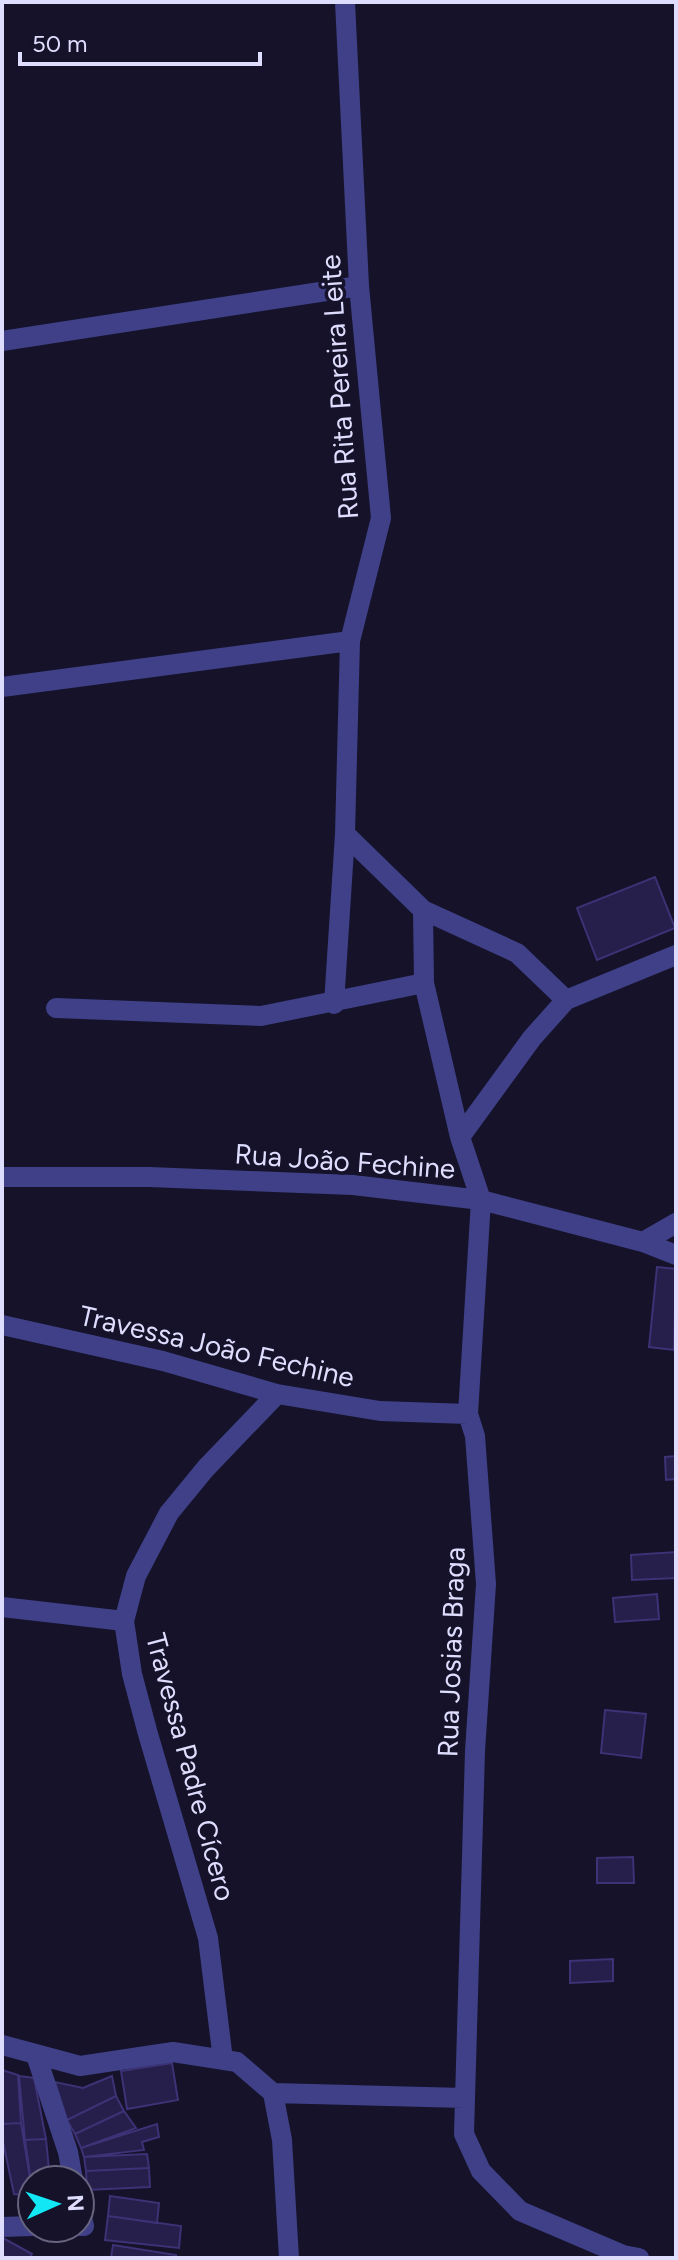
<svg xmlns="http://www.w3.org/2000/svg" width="678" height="2260" viewBox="0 0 678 2260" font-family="Figtree,sans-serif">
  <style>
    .building { fill: #261f4b; stroke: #3c3275; stroke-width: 2 }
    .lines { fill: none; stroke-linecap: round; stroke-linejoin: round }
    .minor { stroke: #3f4087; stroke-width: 20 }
    .labels { text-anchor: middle; stroke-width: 7; stroke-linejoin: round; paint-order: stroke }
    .street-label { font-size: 28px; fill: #dfddfe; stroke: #15122a }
  </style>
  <rect width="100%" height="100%" fill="#15122a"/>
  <path class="building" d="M655,877l20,51 -78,32 -20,-52z
    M657,1267l19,2 -2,81 -25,-3z
    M676,1456v23l-10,1 -1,-23z
    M676,1552v26l-44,2 -1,-25z
    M657,1594l2,25 -44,3 -2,-24z
    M605,1710l41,4 -5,44 -40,-5z
    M633,1857l1,26h-37v-25z
    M613,1959v22l-43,2v-22z
    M172,2063l6,37 -51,9 -6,-38z
    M2,2070l16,5 3,48 -19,1z
    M19,2076l15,2 12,61 -21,1z
    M112,2076l4,20 -49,24 -12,-38 28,6z
    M116,2096l8,15 -49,23 -8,-14z
    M124,2111l12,17 -55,20 -6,-14z
    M21,2123l11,67v6l-18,-2 -12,-57v-13z
    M157,2124l2,13 -17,5 2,8 -60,7 -3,-9z
    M46,2139l4,41h-18v9l-7,-49z
    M147,2154l2,14 -63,3 -2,-14z
    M149,2168l1,19 -63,3 -1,-19z
    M110,2196l49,7 -2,20 -49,-7z
    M108,2216l73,10 -2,22 -74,-8z
    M3,2238l29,16 -2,4h-28z
    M113,2245l63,10v3h-65z"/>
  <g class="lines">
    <path class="minor" d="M2,341l357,-55
      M2,687l348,-46
      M345,834l78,76 94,43 49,47
      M423,910l1,73 36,154 21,63 -13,214 7,22 11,148 -11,167 -11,383 17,37 39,40 103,44 16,3
      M334,1004l11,-170 5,-193 31,-123 -22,-232 -14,-284
      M56,1008l205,8 163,-33
      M460,1137l72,-99 34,-38 110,-45
      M2,1177h147l204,8 128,15 162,42 33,13
      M643,1242l33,-19
      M2,1325l161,36 114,33 103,17 88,3
      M2,1607l122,14
      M2,2045l78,21 93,-14 64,10 36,31 191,5
      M36,2055l32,97 5,28
      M223,2060l-15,-122 -60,-204 -16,-60 -8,-53 12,-45 33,-63 37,-45 71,-74
      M273,2093l9,47 7,118
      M80,2210l4,16h-4
      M2,2227l30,-1"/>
  </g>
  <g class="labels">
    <g class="street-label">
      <text transform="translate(339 387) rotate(-94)" y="10">Rua Rita Pereira Leite</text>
      <text transform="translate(345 1161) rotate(4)" y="10">Rua João Fechine</text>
      <text transform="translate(217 1346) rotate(13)" y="10">Travessa João Fechine</text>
      <text transform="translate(451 1652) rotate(-88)" y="10">Rua Josias Braga</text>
      <text transform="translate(191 1767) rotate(75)" y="10">Travessa Padre Cícero</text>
    </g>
  </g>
  <rect width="678" height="2260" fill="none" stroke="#dfddfe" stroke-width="8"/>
  <g transform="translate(56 2204) rotate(87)"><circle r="38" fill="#15122a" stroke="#66637f" stroke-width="2"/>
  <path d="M0-6L14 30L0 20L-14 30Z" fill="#12e8f5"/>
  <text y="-12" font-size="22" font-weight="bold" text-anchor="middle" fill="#dfddfe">N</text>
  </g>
  <path d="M20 52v12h240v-12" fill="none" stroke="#dfddfe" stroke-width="4"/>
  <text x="32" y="52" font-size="24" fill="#dfddfe" stroke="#15122a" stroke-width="6" paint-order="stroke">50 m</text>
</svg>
